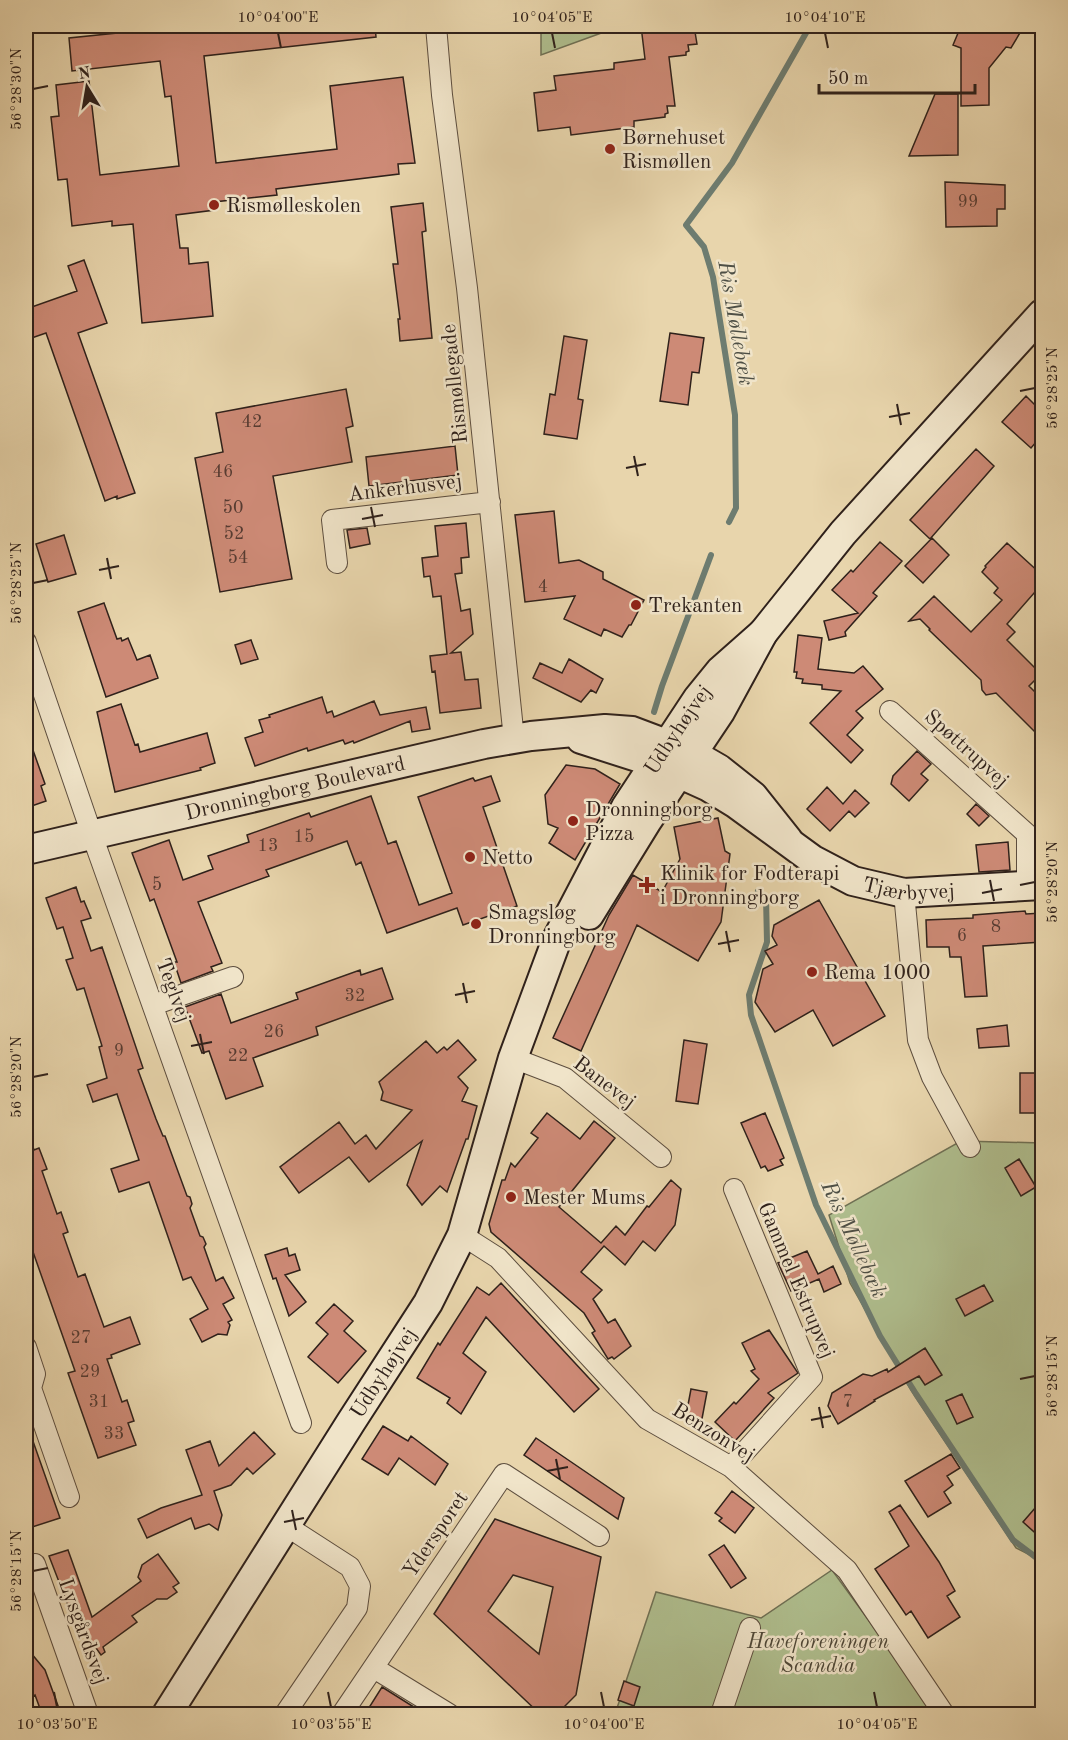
<svg xmlns="http://www.w3.org/2000/svg" width="1068" height="1740" viewBox="0 0 1068 1740" font-family="'Old Standard TT',serif">
  <style>
    .green { fill: #afbe8e; stroke: #6f7054; stroke-width: 1.5 }
    .lines { fill: none; stroke-linecap: round; stroke-linejoin: round }
    .stream { stroke: #6d7c70; stroke-width: 6 }
    .building { fill: #cd8a76; stroke: #2f211b; stroke-width: 1.5; fill-rule: evenodd }
    .street-casing { stroke: #5d4e3f; stroke-width: 22 }
    .secondary-casing { stroke: #2f211b; stroke-width: 32 }
    .street { stroke: #f0e4c9; stroke-width: 20 }
    .secondary { stroke: #f0e4c9; stroke-width: 28 }
    .ticks { fill: none; stroke: #2f211b; stroke-width: 2 }
    .poi-dot { fill: #8f2418; stroke: #f0e4c9; stroke-width: 2 }
    .labels { text-anchor: middle; stroke-width: 5; stroke-linejoin: round; paint-order: stroke }
    .number-label { font-size: 18px; fill: #563b32 }
    .poi-label { font-size: 21px; fill: #2f211b; stroke: #f0e4c9; text-anchor: start }
    .street-label { font-size: 21px; fill: #2f211b; stroke: #f0e4c9 }
    .park-label { font-size: 21px; font-style: italic; fill: #4f4838; stroke: #f0e4c9 }
    .water-label { font-size: 22px; font-style: italic; fill: #4e4f45; stroke: #f0e4c9 }
    .neatline { fill: none; stroke: #2f211b; stroke-width: 2 }
    .ticks-label { font-size: 15px; text-anchor: middle; fill: #2f211b }
  </style>
  <rect width="100%" height="100%" fill="#e8d5ac"/>
  <filter id="stains"><feTurbulence type="fractalNoise" baseFrequency=".00333" numOctaves="4"/><feColorMatrix values="0 0 0 0 .2 0 0 0 0 .09 0 0 0 0 .02 0 0 0 .5 -.17"/></filter>
  <radialGradient id="worn" r=".72"><stop offset=".6" stop-color="#630" stop-opacity="0"/><stop offset="1" stop-color="#630" stop-opacity=".3"/></radialGradient>
  <path class="green" d="M541,26h70l-7,6 -63,23z
    M961,1141l81,2v418l-26,-13 -105,-158 -61,-107 -21,-68z
    M832,1570l105,144h-322l41,-122 105,26z"/>
  <g class="lines">
    <path class="stream" d="M729,522l7,-14 -1,-93 -22,-138 -9,-30 -18,-22 46,-62 78,-137
      M654,712l8,-26 49,-131
      M758,891l8,7 1,44 -18,53 2,20 65,190 64,131 36,58 97,146 29,22"/>
  </g>
  <path class="building" d="M186,26h189l1,11 -172,19 12,107 121,-14 -7,-63 73,-9 12,86 -17,1 1,10 -123,15 1,6 -63,7 1,8 -39,5 4,33h8l1,16 19,-2 5,54 -71,7 -9,-99 -21,2v-5l-40,5 -5,-47 -9,1 -7,-63 8,-1 -3,-31 33,-4 11,94 79,-9 -8,-70 -6,1 -5,-36 -88,10 -3,-33z
    M641,26h53l3,18 -9,1 1,6 -3,1v3l-17,2 6,49h-8l1,7 -3,1v3l-31,4v6l-63,8 -1,-8 -32,4 -4,-38 22,-3 -2,-14 60,-7v-6l31,-4z
    M961,26h63l-13,22 -5,-1 -17,21v37l-28,1v-58l-8,-3z
    M935,94h23v61l-49,1z
    M945,182l60,3v24h-8v17l-51,1z
    M423,203l3,28 -4,1 10,106 -32,3 -2,-22h2l-7,-55h5l-7,-57z
    M84,260l23,63 -29,10 57,160 -18,6v-3l-12,5 -59,-168 -20,7v-31l51,-18 -9,-25z
    M670,333l34,5 -5,35 -7,-1 -4,33 -28,-4z
    M564,336l23,4 -9,59 5,1 -6,39 -33,-5 6,-40 5,1z
    M346,389l7,37 -7,2 6,34 -79,14 19,103 -72,13 -25,-134 28,-6 -7,-39z
    M1026,396l16,16v23l-11,13 -29,-26z
    M455,446l3,29 -89,11 -3,-29z
    M976,449l18,17 -64,73 -20,-19z
    M554,511l5,52 20,-3 24,12v7l41,21 -13,25h-2l-7,12 -18,-8 -3,7 -37,-17 11,-23 -50,6 -10,-87z
    M466,523l3,34 -8,1 1,15 -7,1 6,37 9,-2 3,25 -22,19 10,-1 4,28 13,-1 3,29 -41,5 -5,-42 -3,1 -2,-16 17,-2 -6,-58 -8,1 -3,-21 -6,1 -2,-19 16,-2 -3,-30z
    M367,528l3,16 -20,4 -3,-18z
    M64,535l12,39 -28,8 -12,-38z
    M932,538l17,17 -26,28 -18,-17z
    M880,542l22,19 -29,32 4,3 -32,36 1,4 -17,4 -5,-19 34,-8 -26,-23 19,-20 2,2z
    M1007,543l35,32v9l-35,40 8,8 -8,8 34,34 -12,12 13,13v40l-46,-46 -10,2 -4,-5 -1,-10 -52,-50 1,-1 -10,-10 -11,2 25,-25 37,36 31,-32 -8,-7 4,-5 -16,-16 4,-5 -1,-1z
    M104,603l13,36 4,-1 1,3 6,-3 9,22 13,-5 8,23 -52,19 -28,-85z
    M798,635l24,3 -4,31 36,4 9,-7 20,23 -27,22 7,7 -16,17 16,15 -12,13 -41,-40 31,-32 -19,-2v-4l-20,-2 1,-4 -7,-1 1,-6h-3z
    M251,640l7,19 -17,5 -6,-19z
    M569,659l34,20 -7,14 -5,-3 -10,12 -48,-24 7,-15 22,10z
    M322,697l5,16 5,-2 2,6 40,-16 6,14 46,-8 4,22 -18,3 -2,-11 -56,22 -1,-2 -8,3 -2,-4 -35,11 -1,-3 -52,18 -10,-28 18,-6 -4,-12 11,-3 -1,-2z
    M121,704l14,41 3,-1 2,8 67,-19 8,30 -15,5 1,2 -86,22 -18,-80z
    M26,736h2l17,48 -4,2 5,15 -20,7z
    M917,751l14,13 -10,10 7,6 -19,21 -18,-17 2,-8z
    M566,765l29,4 25,15 -45,76 -26,-17 9,-15 -10,-4 -3,-29z
    M491,776l9,25 -17,6 34,99 -54,19 -6,-17 -70,25 -26,-71 -5,3 -9,-24 -81,29 3,6 -71,26 24,61 -11,4 2,4 -32,12 -7,-21h3l-23,-63 -4,2 -18,-48 37,-13 14,40 30,-11 -5,-13 41,-14 -2,-7 62,-22 2,4 60,-21 17,48 8,-3 23,64 33,-12 -34,-96 55,-19 2,3z
    M827,787l16,17 12,-14 14,13 -14,14 -6,-6 -19,20 -23,-22z
    M976,804l13,12 -10,10 -12,-12z
    M718,818l7,33 5,3 -9,68 -23,39 -61,-36 -56,126 -28,-13 56,-123 24,-40 29,17 18,-33 -6,-32z
    M1008,842l2,28 -31,2 -3,-27z
    M76,887l5,15 3,-1 7,17 -10,3 10,30 11,-4 41,121 -5,2 18,49 7,17h2l22,60 3,1 2,7 -2,4 10,28 3,1 3,7 -2,3 12,34 7,-4 11,21 -11,6 9,16 -4,2 2,3 -3,10 -9,-1 -16,8 -12,-23 18,-10 -17,-32 -8,3 -34,-98 -30,10 -8,-23 28,-9 -22,-66 -24,8 -6,-17 20,-7 -8,-31 3,-1 -18,-58 -7,2 -11,-30 7,-2 -10,-31 -6,2 -11,-31z
    M819,900l66,116 -52,30 -20,-36 -38,22 -20,-30 8,-33 10,-5 -8,-13 12,-6 -5,-9 2,-11z
    M1025,911l1,3 16,-1v29l-59,4 4,50 -22,1 -4,-40h-11l-1,-10h-22l-1,-27 47,-2v-3z
    M382,968l11,31 -77,28 2,8 -65,23 10,28 -37,13 -17,-48 -7,2 -17,-46 36,-13 10,29 67,-24 -2,-6 64,-23 1,5z
    M1007,1025l2,21 -30,2 -2,-19z
    M458,1040l18,20 -18,17 10,11 -6,13 15,5 -9,33h-2l-19,53 -7,-6 -18,19 -15,-20 15,-44 -53,41 -20,-25 -50,36 -19,-26 59,-45 16,22 11,-9 10,14 36,-39 -31,-10 2,-8 -4,-10 47,-41 11,12 7,-6 3,3z
    M684,1040l23,4 -9,60 -22,-3z
    M1020,1073h22v40h-22z
    M547,1113l33,26 14,-18 21,17 -56,69 42,36 15,-17 9,9 22,-29 2,1 22,-27 10,9 -6,36 -20,26 -12,-10 -18,24 -21,-19 -23,26 21,18 -9,9 15,24 7,-4 16,27 -17,13 -2,-2 -4,2 -16,-26 3,-2 -11,-18 -93,-81 -2,-8 13,-44h3l6,-17 4,4 23,-29 -7,-5z
    M765,1113l19,45 -4,2 3,5 -15,6 -3,-5 -4,2 -20,-45z
    M28,1132l6,18 5,-2 8,21 -5,2 15,43 4,-2 7,20 -5,2 15,43 7,-3 19,53 26,-10 10,27 -29,11 1,3 -5,1 15,43 5,-2 7,21 -6,2 8,22 -38,13 -30,-85 7,-2 -49,-139v-99z
    M1019,1159l17,28 -15,9 -16,-28z
    M287,1248l2,8 6,-2 5,16 -15,5 21,27 -17,14 -13,-38 -3,1 -8,-24z
    M807,1251l11,23 15,-8 8,18 -17,8 -5,-13 -28,12 -13,-28z
    M501,1283l98,106 -25,23 -88,-95 -23,36 23,19 -25,42 -14,-11 3,-5 -33,-20 21,-35 2,2 37,-58 12,8z
    M984,1285l9,16 -28,15 -9,-17z
    M334,1304l19,17 -9,10 22,20 -28,32 -30,-26 20,-23 -12,-11z
    M769,1330l29,43 -30,20 6,5 -39,43 -20,-19 19,-20 2,2 23,-25 -8,-8 4,-2 -13,-26z
    M925,1348l17,27 -17,10 -6,-9 -45,24 1,1 -37,23 -10,-18 4,-13 31,-19 9,2 15,-7 1,3z
    M691,1389l16,3 -6,32 -16,-3z
    M962,1394l11,23 -16,7 -11,-23z
    M383,1426l25,15 3,-5 37,28 -13,21 -36,-27 -11,17 -26,-16z
    M28,1427l32,91 -34,11v-101z
    M254,1432l21,22 -22,20 -6,-6 -16,17 -17,6 8,24 -4,15 -9,-6 -14,5 -4,-11 -44,20 -9,-19 23,-11 41,-13 -16,-45 24,-9 9,25z
    M536,1438l88,60 -6,21 -94,-64z
    M951,1454l9,14 -13,8 6,9 -9,7 7,11 -23,14 -23,-36z
    M732,1491l22,17 -19,25 -16,-12 3,-3 -7,-5z
    M1042,1500v39l-19,-17z
    M900,1505l39,57 16,29 -8,5 13,21 -32,21 -17,-27 -5,4 -31,-46 34,-23 -20,-34z
    M495,1519l106,38 -25,138 -19,19h-17l-106,-100zM513,1575l40,12 -14,67 -51,-43z
    M724,1545l22,33 -15,10 -22,-33z
    M68,1550l24,67 49,-36 -3,-4 4,-12 16,-11 21,29 -6,4 4,5 -10,7h-10l-25,17 5,6 -34,25 2,5 -4,3 -30,-42 -22,-57z
    M26,1647l19,23 16,44h-19l-7,-19 -9,7z
    M624,1681l16,6 -6,19 -16,-6z
    M382,1687l43,27h-60z"/>
  <g class="lines">
    <g class="street-casing">
      <path id="street" d="M436,26l6,69 25,193 47,451
        M337,563l-5,-43 158,-18
        M26,642l66,193 209,588
        M890,711l137,123v52
        M904,893l14,147 14,37 38,70
        M153,1005l80,-28
        M513,1058l52,20 96,79
        M462,1235l36,23 149,161 84,48 116,103 97,144
        M26,1347l9,27 -4,14 38,109
        M731,1467l81,-90 -78,-188
        M35,1564l53,150
        M374,1668l75,46
        M285,1714l72,-106 3,-22 -10,-19 -65,-42
        M342,1714l162,-240 95,62
        M721,1714l29,-86"/>
    </g>
    <g class="secondary-casing">
      <g id="secondary">
        <path id="s1" d="M581,739l75,24 53,24 26,16 78,57 40,21 51,12 138,-8"/>
        <path id="s2" d="M26,850l458,-106 47,-8 74,-7 27,2 61,23 26,15 34,27 35,44"/>
        <path d="M589,915l58,-94 73,-109 43,-79 80,-100 199,-219"/>
        <path id="s3" d="M167,1714l184,-292 77,-119 34,-68 51,-177 44,-119 69,-132 72,-109 22,-27 43,-38"/>
      </g>
    </g>
    <use href="#street" class="street"/>
    <use href="#secondary" class="secondary"/>
  </g>
  <path class="ticks" d="M278,33l3,15M552,33l3,15M825,33l3,15M33,89l15,-3M1020,391l15,-3M897,404l4,21M889,417l21,-4M634,456l4,20M626,468l20,-4M371,507l4,20M362,519l21,-4M107,558l4,21M99,570l20,-4M33,583l15,-3M990,880l4,21M1020,885l15,-3M982,893l20,-4M726,931l4,21M718,944l21,-4M463,983l4,20M455,995l20,-4M200,1034l4,20M191,1046l21,-4M33,1077l15,-3M1020,1379l15,-3M819,1407l4,21M811,1420l20,-4M556,1459l4,20M547,1471l21,-4M292,1510l4,20M284,1522l20,-4M33,1571l15,-3M54,1692l3,15M328,1692l3,15M601,1692l3,15M874,1692l3,15"/>
  <g class="poi-dot">
    <circle cx="610" cy="149" r="6"/>
    <circle cx="214" cy="205" r="6"/>
    <circle cx="636" cy="605" r="6"/>
    <circle cx="573" cy="821" r="6"/>
    <circle cx="470" cy="857" r="6"/>
    <path d="M644 876h6v6h6v6h-6v6h-6v-6h-6v-6h6z"/>
    <circle cx="476" cy="924" r="6"/>
    <circle cx="812" cy="972" r="6"/>
    <circle cx="511" cy="1197" r="6"/>
  </g>
  <g class="labels">
    <g class="number-label">
      <text x="968" y="207">99</text>
      <text x="252" y="427">42</text>
      <text x="223" y="477">46</text>
      <text x="233" y="513">50</text>
      <text x="234" y="539">52</text>
      <text x="238" y="563">54</text>
      <text x="543" y="592">4</text>
      <text x="304" y="842">15</text>
      <text x="268" y="851">13</text>
      <text x="157" y="890">5</text>
      <text x="996" y="932">8</text>
      <text x="962" y="941">6</text>
      <text x="355" y="1001">32</text>
      <text x="274" y="1037">26</text>
      <text x="119" y="1056">9</text>
      <text x="238" y="1061">22</text>
      <text x="81" y="1343">27</text>
      <text x="90" y="1377">29</text>
      <text x="99" y="1407">31</text>
      <text x="848" y="1407">7</text>
      <text x="114" y="1439">33</text>
    </g>
    <g class="poi-label">
      <text x="622" y="144">Børnehuset<tspan x="622" dy="24">Rismøllen</tspan></text>
      <text x="226" y="212">Rismølleskolen</text>
      <text x="648" y="612">Trekanten</text>
      <text x="585" y="816">Dronningborg<tspan x="585" dy="24">Pizza</tspan></text>
      <text x="482" y="864">Netto</text>
      <text x="660" y="880">Klinik for Fodterapi<tspan x="660" dy="24">i Dronningborg</tspan></text>
      <text x="488" y="919">Smagsløg<tspan x="488" dy="24">Dronningborg</tspan></text>
      <text x="824" y="979">Rema 1000</text>
      <text x="523" y="1204">Mester Mums</text>
    </g>
    <g class="street-label">
      <text transform="translate(454 384) rotate(-96)" y="7">Rismøllegade</text>
      <text transform="translate(405 487) rotate(-7)" y="7">Ankerhusvej</text>
      <text dy="7" stroke="none"><textPath href="#s3" startOffset="1116">Udbyhøjvej</textPath></text>
      <text transform="translate(967 748) rotate(42)" y="7">Spøttrupvej</text>
      <text dy="7" stroke="none"><textPath href="#s2" startOffset="276">Dronningborg Boulevard</textPath></text>
      <text dy="7" stroke="none"><textPath href="#s1" startOffset="366">Tjærbyvej</textPath></text>
      <text transform="translate(174 990) rotate(70)" y="7">Teglvej</text>
      <text transform="translate(605 1082) rotate(37)" y="7">Banevej</text>
      <text transform="translate(797 1280) rotate(67)" y="7">Gammel Estrupvej</text>
      <text dy="7" stroke="none"><textPath href="#s3" startOffset="404">Udbyhøjvej</textPath></text>
      <text transform="translate(714 1432) rotate(32)" y="7">Benzonvej</text>
      <text transform="translate(435 1534) rotate(-56)" y="7">Ydersporet</text>
      <text transform="translate(84 1631) rotate(70)" y="7">Lysgårdsvej</text>
    </g>
    <g class="park-label">
      <text x="818" y="1648">Haveforeningen<tspan x="818" dy="24">Scandia</tspan></text>
    </g>
    <g class="water-label">
      <text transform="translate(737 323) rotate(80)" y="8">Ris Møllebæk</text>
      <text transform="translate(855 1239) rotate(65)" y="8">Ris Møllebæk</text>
    </g>
  </g>
  <rect width="1068" height="1740" fill="none" stroke="#e8d5ac" stroke-width="66"/>
  <g transform="translate(87 87) rotate(349)" stroke="#f0e4c9" stroke-width="4.5" paint-order="stroke">
  <path d="M0-4.5L10 22L0 15L-10 22Z" fill="#2f211b"/>
  <text y="-9" font-size="16" font-weight="bold" text-anchor="middle" fill="#2f211b">N</text>
  </g>
  <path d="M819 84v9h156v-9" fill="none" stroke="#2f211b" stroke-width="3"/>
  <text x="828" y="84" font-size="18" fill="#2f211b" stroke="#f0e4c9" stroke-width="4.5" paint-order="stroke">50 m</text>
  <rect x="33" y="33" width="1002" height="1674" class="neatline"/>
  <g class="ticks-label">
    <text x="278" y="22">10°04'00"E</text>
    <text x="552" y="22">10°04'05"E</text>
    <text x="825" y="22">10°04'10"E</text>
    <text transform="translate(16 89) rotate(-90)" y="5">56°28'30"N</text>
    <text transform="translate(1052 388) rotate(-90)" y="5">56°28'25"N</text>
    <text transform="translate(16 583) rotate(-90)" y="5">56°28'25"N</text>
    <text transform="translate(1052 882) rotate(-90)" y="5">56°28'20"N</text>
    <text transform="translate(16 1077) rotate(-90)" y="5">56°28'20"N</text>
    <text transform="translate(1052 1376) rotate(-90)" y="5">56°28'15"N</text>
    <text transform="translate(16 1571) rotate(-90)" y="5">56°28'15"N</text>
    <text x="57" y="1729">10°03'50"E</text>
    <text x="331" y="1729">10°03'55"E</text>
    <text x="604" y="1729">10°04'00"E</text>
    <text x="877" y="1729">10°04'05"E</text>
  </g>
  <rect width="100%" height="100%" filter="url(#stains)"/>
  <rect width="100%" height="100%" fill="url(#worn)"/>
</svg>
